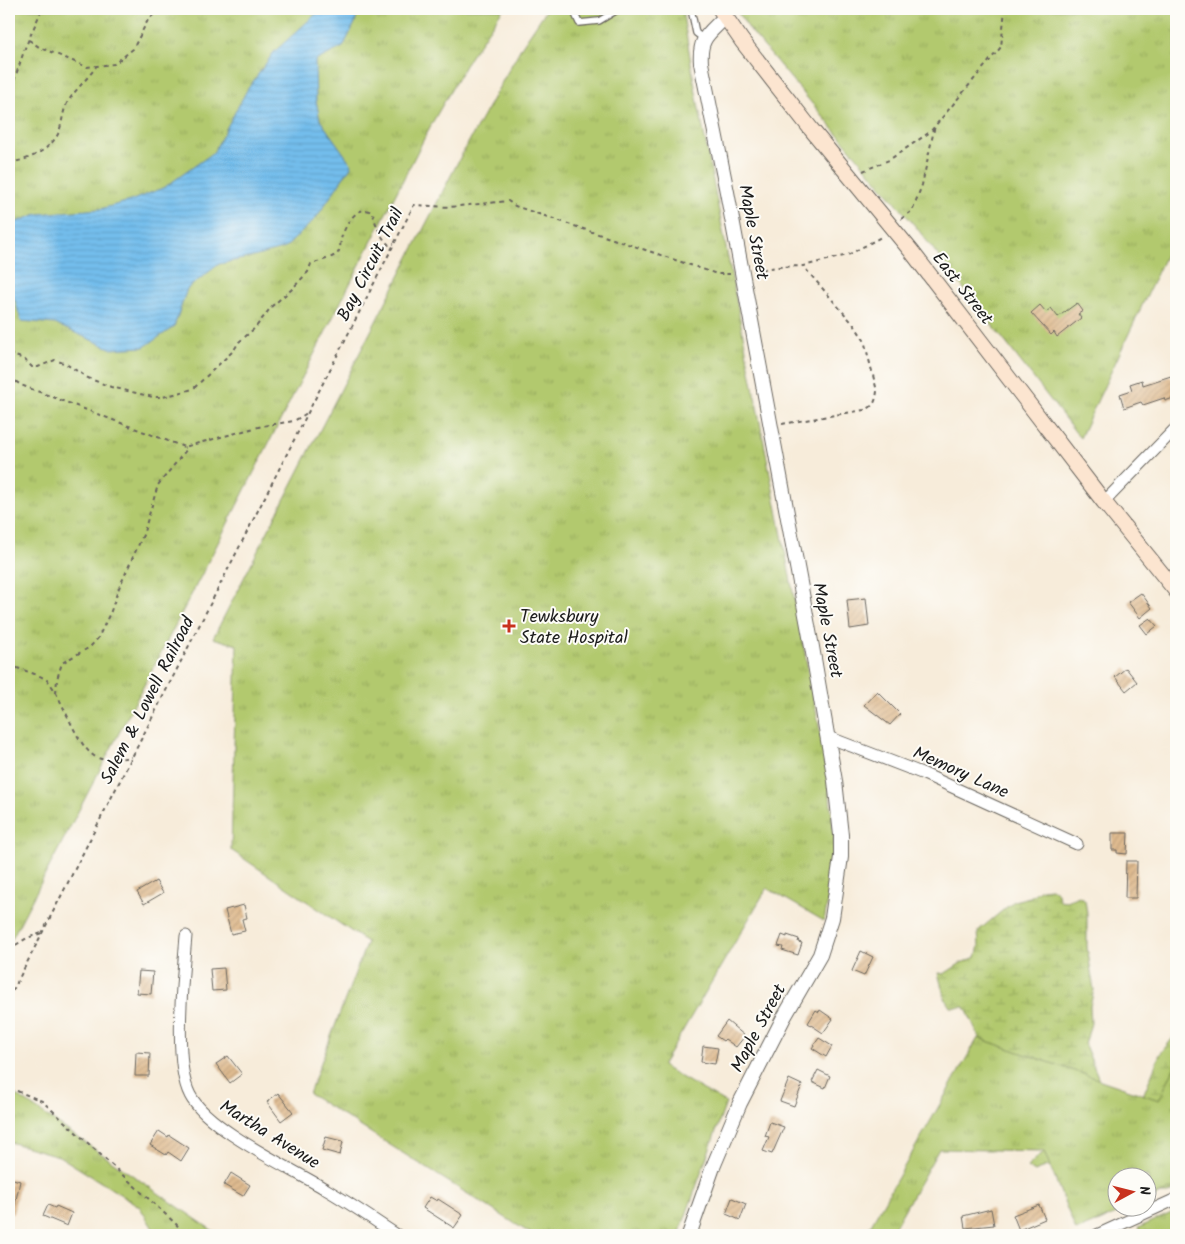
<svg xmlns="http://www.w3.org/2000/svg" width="1185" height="1244" viewBox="0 0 1185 1244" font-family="Kalam,sans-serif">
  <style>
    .wetland { fill: url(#wetland-marsh); stroke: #677245 }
    .park { fill: url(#park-tufts); stroke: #677245 }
    .water { fill: url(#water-rules); stroke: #486c84 }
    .building { fill: url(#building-hatch) }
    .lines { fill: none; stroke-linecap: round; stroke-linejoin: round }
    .service-casing { stroke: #69655e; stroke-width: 8 }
    .minor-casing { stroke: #69655e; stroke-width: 13 }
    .tertiary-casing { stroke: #69655e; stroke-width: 16 }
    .secondary-casing { stroke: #69655e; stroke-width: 17 }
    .path { stroke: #69655e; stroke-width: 2; stroke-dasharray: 4 4; stroke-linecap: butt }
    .service { stroke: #fff; stroke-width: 5.5 }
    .minor { stroke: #fff; stroke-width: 11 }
    .tertiary { stroke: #fff; stroke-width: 14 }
    .secondary { stroke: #fce5d0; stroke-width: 15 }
    .poi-dot { fill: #c8321e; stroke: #fdfcf7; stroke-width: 2 }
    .labels { text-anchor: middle; stroke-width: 4; stroke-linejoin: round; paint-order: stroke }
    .street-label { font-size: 18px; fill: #1c1c1c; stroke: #fdfcf7 }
    .poi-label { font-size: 18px; fill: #1c1c1c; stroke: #fdfcf7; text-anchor: start }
  </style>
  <defs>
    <pattern id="wetland-marsh" width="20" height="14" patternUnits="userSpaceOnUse" patternTransform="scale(1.25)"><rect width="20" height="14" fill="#b2c96e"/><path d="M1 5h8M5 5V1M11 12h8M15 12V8" fill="none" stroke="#98ac5f"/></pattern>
    <pattern id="park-tufts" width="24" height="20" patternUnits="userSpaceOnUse" patternTransform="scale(1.25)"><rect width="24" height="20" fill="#b2c96e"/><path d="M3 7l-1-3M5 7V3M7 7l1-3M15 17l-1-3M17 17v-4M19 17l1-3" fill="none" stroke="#98ac5f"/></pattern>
    <pattern id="water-rules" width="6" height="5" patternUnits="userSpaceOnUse" patternTransform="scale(1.25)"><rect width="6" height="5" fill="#73bdec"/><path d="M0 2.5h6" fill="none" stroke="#63a2ca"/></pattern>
    <pattern id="building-hatch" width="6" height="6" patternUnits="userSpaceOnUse" patternTransform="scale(1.25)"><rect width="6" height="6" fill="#dfbb90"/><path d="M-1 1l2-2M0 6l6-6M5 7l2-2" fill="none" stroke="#bfa07c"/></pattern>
  </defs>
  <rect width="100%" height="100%" fill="#fdfcf7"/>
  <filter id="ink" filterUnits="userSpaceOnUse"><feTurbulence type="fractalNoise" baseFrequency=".02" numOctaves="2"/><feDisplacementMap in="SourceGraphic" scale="10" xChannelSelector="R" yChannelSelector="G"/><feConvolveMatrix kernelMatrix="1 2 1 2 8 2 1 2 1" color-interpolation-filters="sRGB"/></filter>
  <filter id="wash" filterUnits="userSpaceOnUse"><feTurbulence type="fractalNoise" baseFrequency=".0096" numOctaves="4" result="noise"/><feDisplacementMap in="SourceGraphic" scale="20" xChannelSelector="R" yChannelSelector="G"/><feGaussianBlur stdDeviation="1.12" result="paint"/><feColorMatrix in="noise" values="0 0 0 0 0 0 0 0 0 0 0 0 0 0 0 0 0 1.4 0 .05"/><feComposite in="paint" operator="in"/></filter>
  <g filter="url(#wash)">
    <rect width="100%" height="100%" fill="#f7ecda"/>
    <path class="wetland" d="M1051,888l7,5 1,7 7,1 13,-5 6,4 2,14v33l7,43 -4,16 1,17 -6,22 20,49 35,9 20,-49 16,-20v155l-8,5h-12l-8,-18h-30c0,18 4,35 -14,44 -9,5 -14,4 -23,0l-22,-51 -12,-3 -12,6 -8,-5 21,-19 -67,-97 -2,-15 -14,-29h-15l-5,-8 -7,-26 6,1 17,-11 15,-6 3,-11 -1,-15 36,-30 16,-4 11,-8z"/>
    <path class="park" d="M9,9h494l-36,53 -36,63 -231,453 -191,366z
      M547,9h135l14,84 131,674 7,69v19l-1,18 -9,48 -57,-33 -105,178 64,37 -47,132h-146l-224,-141 58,-152 -136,-92 6,-205 -24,-7 249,-484 60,-108z
      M735,9h441v224l-96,205 -164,-211 -166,-197z
      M978,1038l181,62 17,-36v123l-28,13v-24h-30v30l14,1 -56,24 -32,-80 -105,-2 -49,86h-25z
      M9,1090l210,145h-62l-18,-29 -80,-50 -50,-14z
      M1176,1211v24h-33l-5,-7z"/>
    <path class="water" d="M319,9h40l-4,14 -12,24 -28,14 1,39 4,20 32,45 -36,53 -31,30 -28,8 -38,8 -32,25 -13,38 -30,20 -32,2 -57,-25 -34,-3 -6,-21 -6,-6v-69l28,-11 63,-5 30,-8 35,-14 48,-34 34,-63 27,-38 44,-40z"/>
    <g id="blocks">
      <path class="building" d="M1077,303l6,8 -5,3 3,4 -24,19 -3,-5 -3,3 -20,-22 9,-8 6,7 5,-4 7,9z
        M1171,376l5,15v6l-11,4 -1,-3 -21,7 -2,-3 -17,6 -4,-14 12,-4 -2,-6 12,-4 1,5z
        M1141,593l11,15 -12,10 -12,-16z
        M866,598l3,28 -19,3 -3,-29z
        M1150,618l7,8 -10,8 -7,-9z
        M1126,668l11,14 -11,9 -11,-14z
        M877,691l23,23 -10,11 -26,-20z
        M1112,833h16l-1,21 -10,-1v-3h-5z
        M1126,861h11l-1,37h-11z
        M156,881l7,12 -19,11 -7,-12z
        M244,905l3,13 -5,1 3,12 -14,3 -6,-24z
        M782,935l5,2v-2l12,4 -1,3 4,1 -4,12 -16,-5 1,-3 -5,-1z
        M861,951l12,6 -9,19 -12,-5z
        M224,968l2,22 -14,1 -2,-22z
        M139,971l14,1 -2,22 -14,-1z
        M816,1010l3,2 1,-2 13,9 -10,14 -15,-10z
        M727,1021l18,15 -9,11 -11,-8 -2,2 -7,-5z
        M819,1038l13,8 -6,11 -14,-9z
        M703,1046l15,2 -3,16 -14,-2z
        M136,1052l14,1 -1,23h-14z
        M228,1056l14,18 -12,9 -14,-19z
        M818,1070l12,6 -5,12 -13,-6z
        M789,1079l13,6 -8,21 -14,-5z
        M278,1093l15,19 -12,9 -14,-19z
        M770,1122l14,5 -12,27 -9,-3 6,-14 -4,-1z
        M159,1131l9,6 1,-2 20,13 -8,13 -13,-9 -2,3 -16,-10z
        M326,1137l16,4 1,1 -3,13 -18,-5z
        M231,1173l19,12 -7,11 -19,-11z
        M10,1178l10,3 -7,33h-4z
        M430,1197l7,4 1,-2 25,16 -9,13 -31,-20z
        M732,1198l14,6 -6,16 -14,-6z
        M48,1205l7,3 1,-2 16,7 -5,13 -24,-10z
        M1039,1205l6,14 -26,11 -6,-15z
        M991,1209l3,16 -29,3 -2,-12z"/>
    </g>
  </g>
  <g filter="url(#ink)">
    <use href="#blocks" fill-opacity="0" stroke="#69655e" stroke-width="1"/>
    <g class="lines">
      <g class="service-casing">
        <path id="service" d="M577,9l-2,5 4,9 20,-2 20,-12
          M691,9l5,24 8,6"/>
      </g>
      <g class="minor-casing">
        <path id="minor" d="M1104,502l72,-74
          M828,737l96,37 153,70
          M186,936c-3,38 -13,127 4,159 17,34 102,74 137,95 24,14 47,30 70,45
          M1097,1235l79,-36"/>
      </g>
      <g class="tertiary-casing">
        <path id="tertiary" d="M689,1235l24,-68 27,-64 43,-84 37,-64 12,-37 9,-61v-22l-6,-54 -23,-134 -85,-455 -26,-129c-2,-26 8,-29 24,-46"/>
      </g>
      <g class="secondary-casing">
        <path id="secondary" d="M720,9l22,32 69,88 101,123 192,250 72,89"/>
      </g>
      <path class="path" d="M29,40l10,7 48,20 27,-3 19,-15 15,-29 11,-11
        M9,96l16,-48 17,-39
        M9,162c17,0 41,-12 49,-28 5,-11 4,-24 11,-34 8,-12 19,-22 27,-33
        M863,171l26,-11 41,-28 71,-85 4,-38
        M901,219l11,-8 10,-26 13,-60
        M754,271l22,-4 27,-1 45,-11 35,-19
        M9,354l15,5 8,8h6l17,-7 11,4 22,14 23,9 42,10h10l30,-8 41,-39 5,-8 16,-14 17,-22 19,-16 17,-18 3,-8c6,-2 23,-7 26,-10 4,-4 3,-11 4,-15 4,-13 16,-37 32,-26 2,11 8,25 16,32l5,-1
        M9,377l12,8 163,62 78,-21 32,-5 13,-8
        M782,424l82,-14c10,-3 12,-9 13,-19l-13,-51 -9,-14 -52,-60
        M9,665c9,4 33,10 39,16 15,17 29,69 50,77 10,4 24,0 34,-1
        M56,693l1,-14 5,-16 28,-16 8,-9 13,-27 7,-21 25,-55 15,-50 29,-36 -3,-2
        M9,949l18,-11 15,-5
        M9,998l405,-793 36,2 58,-6 7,5 202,68h13
        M9,1090l8,1 25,10 134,123 9,11"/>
      <use href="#service" class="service"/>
      <use href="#minor" class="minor"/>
      <use href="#tertiary" class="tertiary"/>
      <use href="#secondary" class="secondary"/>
    </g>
  </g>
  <path class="poi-dot" d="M506.5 618.5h5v5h5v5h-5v5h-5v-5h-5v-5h5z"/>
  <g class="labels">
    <g class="street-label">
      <text transform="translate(754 232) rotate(79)" y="6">Maple Street</text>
      <text transform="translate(370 264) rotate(-63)" y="6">Bay Circuit Trail</text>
      <text transform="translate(963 288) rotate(52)" y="6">East Street</text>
      <text transform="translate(828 630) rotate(79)" y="6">Maple Street</text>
      <text transform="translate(147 700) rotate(-63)" y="6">Salem &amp; Lowell Railroad</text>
      <text transform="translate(961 772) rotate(24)" y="6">Memory Lane</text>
      <text transform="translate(758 1028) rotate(-62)" y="6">Maple Street</text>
      <text transform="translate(270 1134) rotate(32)" y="6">Martha Avenue</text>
    </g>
    <g class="poi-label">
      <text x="520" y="622">Tewksbury<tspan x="520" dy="21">State Hospital</tspan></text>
    </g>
  </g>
  <rect width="1185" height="1244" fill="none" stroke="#fdfcf7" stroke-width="30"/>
  <g transform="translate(1132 1192) rotate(83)"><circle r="24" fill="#fdfcf7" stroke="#a3a29f"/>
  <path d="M0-4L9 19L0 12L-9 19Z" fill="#c8321e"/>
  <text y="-8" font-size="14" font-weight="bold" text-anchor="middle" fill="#1c1c1c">N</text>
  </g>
</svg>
